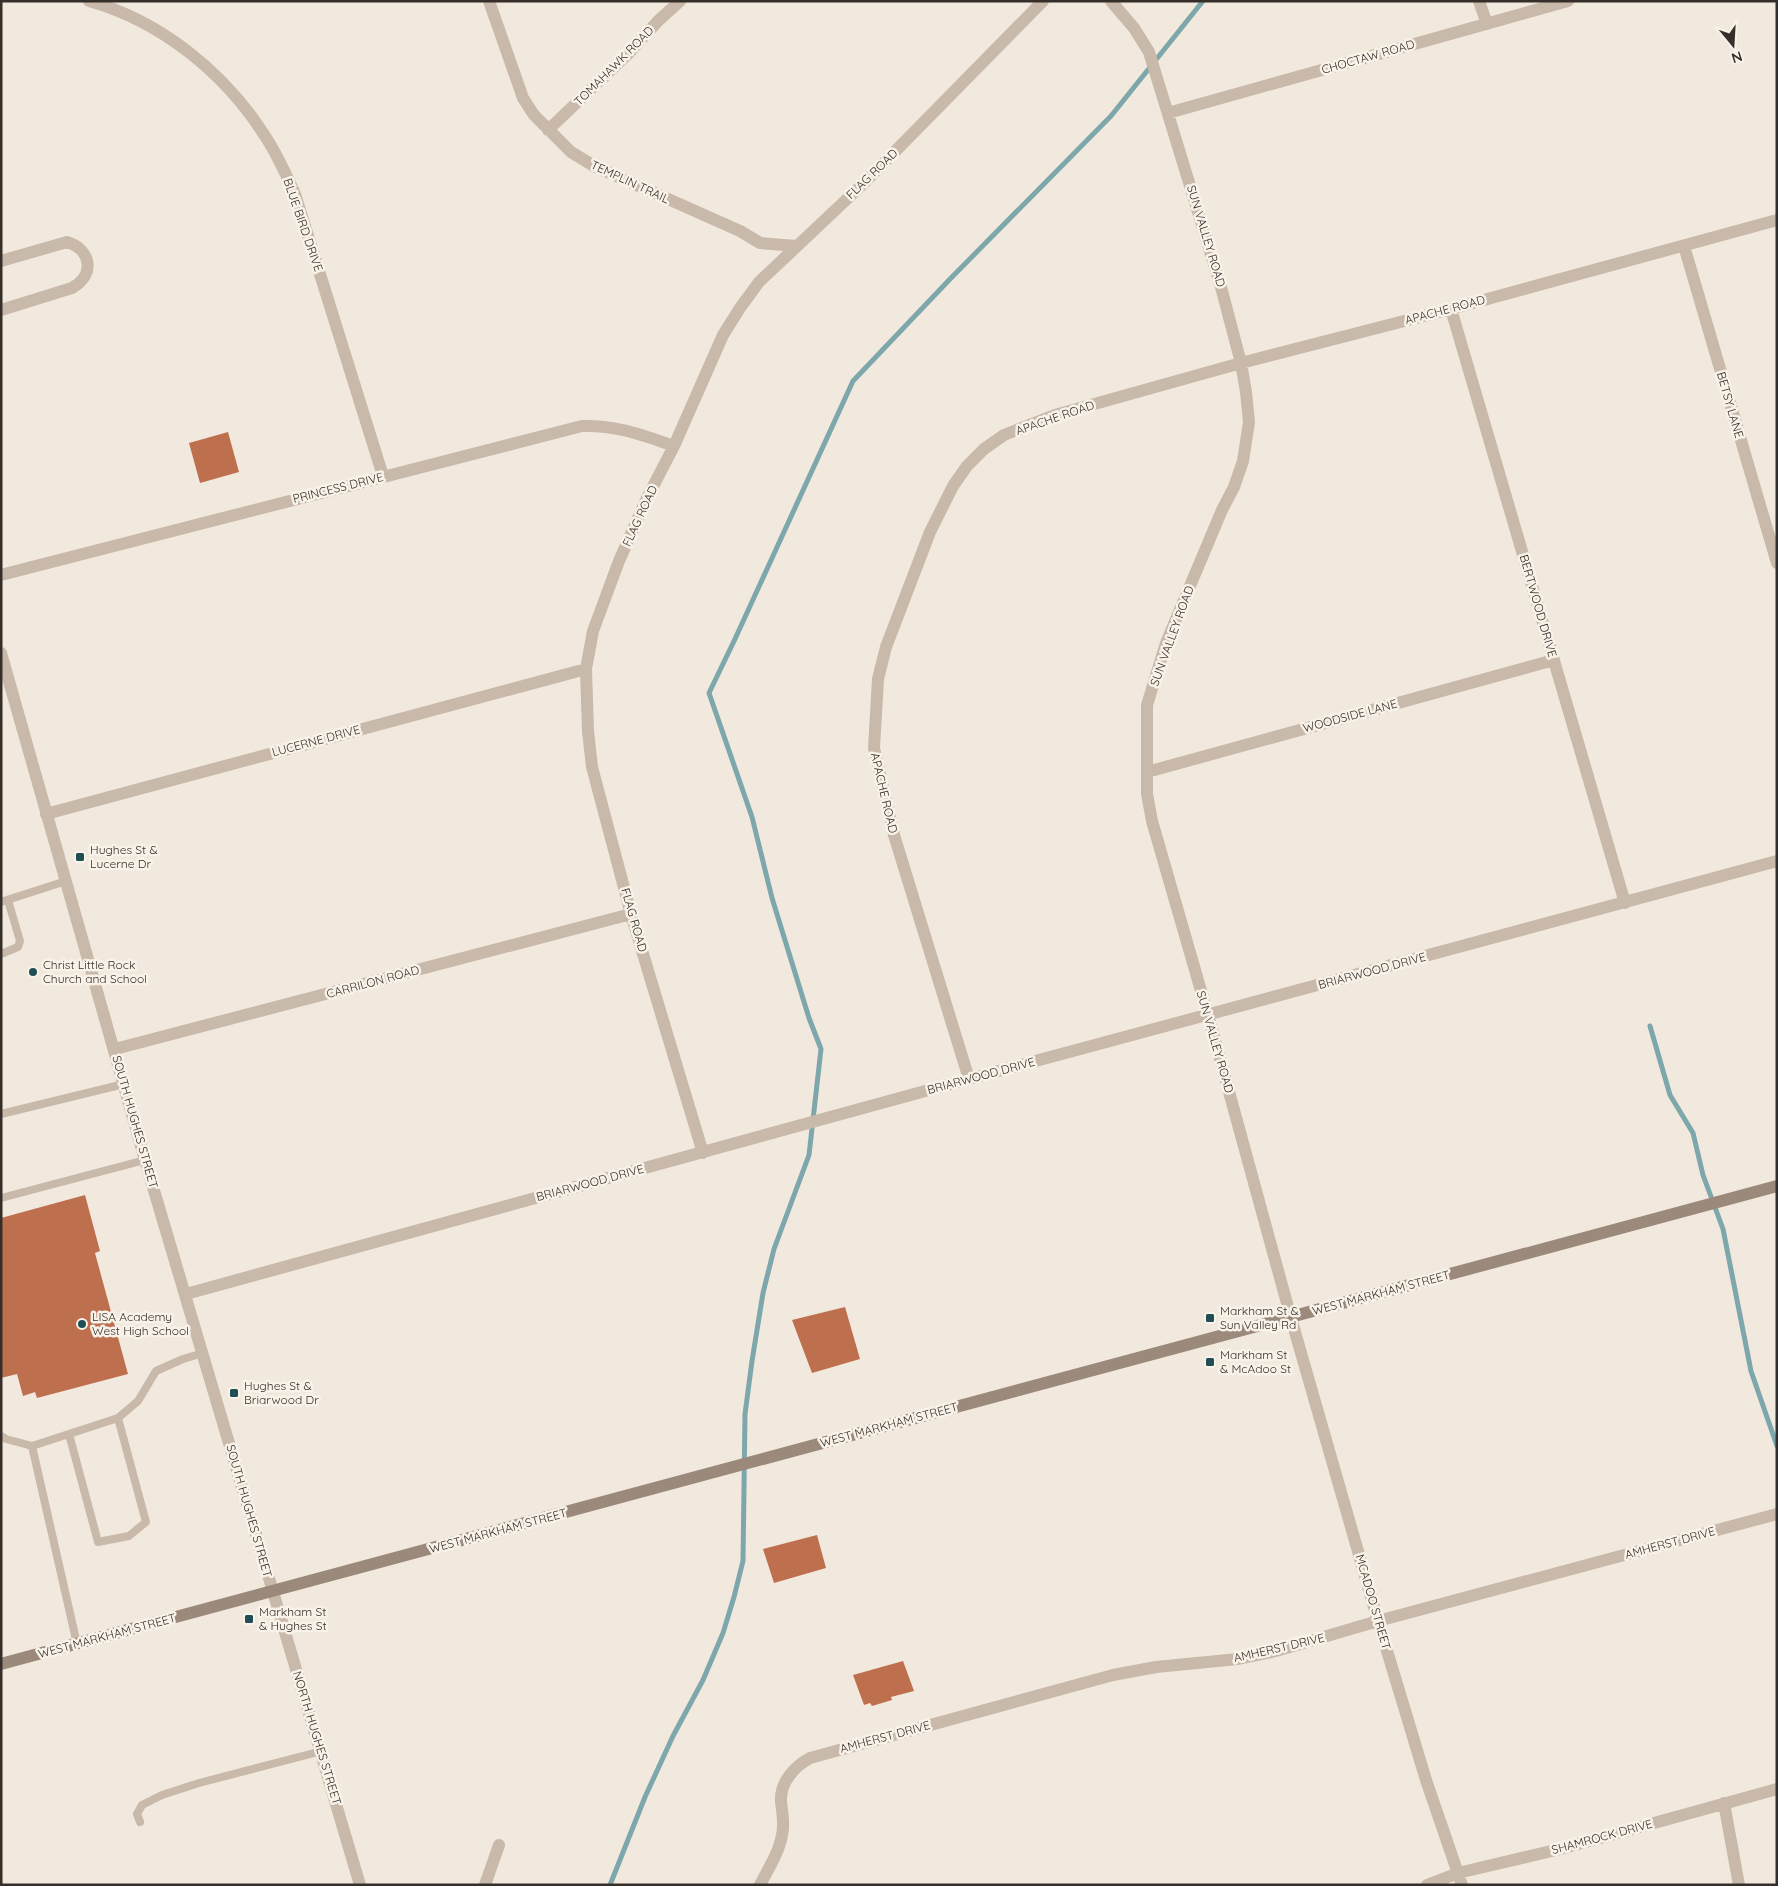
<svg xmlns="http://www.w3.org/2000/svg" width="1778" height="1886" viewBox="0 0 1778 1886" font-family="Quicksand,sans-serif">
  <style>
    .lines { fill: none; stroke-linecap: round; stroke-linejoin: round }
    .stream { stroke: #7ea7ac; stroke-width: 5 }
    .building { fill: #be704e }
    .service { stroke: #c8b9aa; stroke-width: 8 }
    .minor { stroke: #c8b9aa; stroke-width: 12 }
    .tertiary { stroke: #c8b9aa; stroke-width: 12 }
    .secondary { stroke: #9b897b; stroke-width: 12 }
    .poi-dot { fill: #214e55; stroke: #f8f2e9; stroke-width: 2 }
    .labels { text-anchor: middle; stroke-width: 5; stroke-linejoin: round; paint-order: stroke }
    .street-label { font-size: 12px; fill: #362e29; stroke: #f8f2e9 }
    .poi-label { font-size: 12px; fill: #362e29; stroke: #f8f2e9; text-anchor: start }
  </style>
  <rect width="100%" height="100%" fill="#f1e9dd"/>
  <g class="lines">
    <path class="stream" d="M1650,1026l20,69 23,38 10,42 20,54 28,142 26,75
      M610,1885l35,-88 28,-61 30,-56 20,-47 11,-36 9,-36 2,-147 7,-53 11,-68 11,-44 35,-94 12,-106 -12,-31 -37,-120 -20,-81 -43,-124 26,-54 118,-258 98,-103 160,-162 92,-115"/>
  </g>
  <path class="building" d="M228,432l11,40 -39,11 -11,-40z
    M85,1195l15,56 -5,2 33,121 -91,24 -2,-6 -12,4 -6,-22 -16,4v-160z
    M845,1307l15,52 -48,14 -20,-53z
    M817,1535l9,33 -52,15 -11,-34z
    M903,1661l11,30 -23,6 1,3 -20,6 -2,-3 -6,2 -11,-30z"/>
  <g class="lines">
    <path class="service" d="M1,902l65,-21
      M1,954l17,-7 2,-6 -12,-41
      M1,1114l123,-30
      M1,1198l144,-38
      M69,1434l29,108 31,-6 17,-14 -28,-104
      M1,1436l5,3 26,7
      M77,1644l-45,-198 86,-28 20,-17 18,-30 27,-12 20,-6
      M140,1822l-3,-8 5,-9 20,-10 37,-12 123,-32"/>
    <path class="minor" d="M89,1c72,20 136,72 176,135 12,18 21,38 30,58l88,282
      M489,1l34,97 11,17 37,37 23,14 146,65 20,12 36,3
      M1111,1l23,27 15,24 72,235 20,76 5,29 3,30 -6,39 -9,26 -12,23 -56,133 -19,62v89l5,27 56,194 83,303 87,303 48,159 36,105
      M1479,1l8,23
      M1168,113l400,-112
      M548,130l80,-76 30,-33 22,-20
      M1684,246l93,317
      M1,261l66,-19c25,8 28,33 5,46l-71,22
      M1451,309l174,594
      M1,575l581,-149c35,-1 60,9 92,20
      M1147,772l407,-112
      M46,814l540,-145
      M115,1049l516,-135
      M969,1079l-75,-244 -20,-87 4,-69 8,-32 44,-115 23,-46 14,-20 17,-17 20,-14 51,-20 186,-52 210,-54 326,-89
      M703,1153l-72,-239 -39,-147 -4,-36 -2,-62 7,-38 26,-70 28,-63 27,-52 49,-111 17,-27 19,-26 105,-99 179,-182
      M186,1294l783,-215 808,-218
      M1724,1803l15,82
      M485,1885l14,-40
      M760,1885c8,-16 19,-32 22,-50 3,-12 0,-22 -1,-34 -1,-19 14,-35 29,-43l303,-83 43,-8 82,-8 38,-8 102,-30 399,-107
      M1427,1885l31,-12 102,-24 217,-60"/>
    <path class="tertiary" d="M1,653l144,507 215,725"/>
    <path class="secondary" d="M1,1664l1776,-478"/>
  </g>
  <g class="poi-dot">
    <rect x="75" y="852" width="10" height="10" rx="2.5"/>
    <circle cx="33" cy="972" r="5"/>
    <rect x="1205" y="1313" width="10" height="10" rx="2.5"/>
    <circle cx="82" cy="1324" r="5"/>
    <rect x="1205" y="1357" width="10" height="10" rx="2.5"/>
    <rect x="229" y="1388" width="10" height="10" rx="2.5"/>
    <rect x="244" y="1614" width="10" height="10" rx="2.5"/>
  </g>
  <g class="labels">
    <g class="street-label">
      <text transform="translate(1368 57) rotate(-16)" y="4">CHOCTAW ROAD</text>
      <text transform="translate(614 66) rotate(-45)" y="4">TOMAHAWK ROAD</text>
      <text transform="translate(872 174) rotate(-44)" y="4">FLAG ROAD</text>
      <text transform="translate(630 182) rotate(25)" y="4">TEMPLIN TRAIL</text>
      <text transform="translate(303 225) rotate(71)" y="4">BLUE BIRD DRIVE</text>
      <text transform="translate(1206 236) rotate(73)" y="4">SUN VALLEY ROAD</text>
      <text transform="translate(1445 310) rotate(-15)" y="4">APACHE ROAD</text>
      <text transform="translate(1730 405) rotate(74)" y="4">BETSY LANE</text>
      <text transform="translate(1055 418) rotate(-19)" y="4">APACHE ROAD</text>
      <text transform="translate(338 488) rotate(-14)" y="4">PRINCESS DRIVE</text>
      <text transform="translate(640 516) rotate(-65)" y="4">FLAG ROAD</text>
      <text transform="translate(1538 606) rotate(74)" y="4">BERTWOOD DRIVE</text>
      <text transform="translate(1172 636) rotate(-70)" y="4">SUN VALLEY ROAD</text>
      <text transform="translate(1350 716) rotate(-15)" y="4">WOODSIDE LANE</text>
      <text transform="translate(316 741) rotate(-15)" y="4">LUCERNE DRIVE</text>
      <text transform="translate(884 793) rotate(77)" y="4">APACHE ROAD</text>
      <text transform="translate(634 920) rotate(74)" y="4">FLAG ROAD</text>
      <text transform="translate(1372 971) rotate(-15)" y="4">BRIARWOOD DRIVE</text>
      <text transform="translate(373 982) rotate(-15)" y="4">CARRILON ROAD</text>
      <text transform="translate(1215 1042) rotate(74)" y="4">SUN VALLEY ROAD</text>
      <text transform="translate(981 1076) rotate(-15)" y="4">BRIARWOOD DRIVE</text>
      <text transform="translate(135 1122) rotate(74)" y="4">SOUTH HUGHES STREET</text>
      <text transform="translate(590 1183) rotate(-15)" y="4">BRIARWOOD DRIVE</text>
      <text transform="translate(1381 1293) rotate(-15)" y="4">WEST MARKHAM STREET</text>
      <text transform="translate(889 1425) rotate(-15)" y="4">WEST MARKHAM STREET</text>
      <text transform="translate(249 1511) rotate(74)" y="4">SOUTH HUGHES STREET</text>
      <text transform="translate(498 1531) rotate(-15)" y="4">WEST MARKHAM STREET</text>
      <text transform="translate(1670 1543) rotate(-15)" y="4">AMHERST DRIVE</text>
      <text transform="translate(1373 1602) rotate(74)" y="4">MCADOO STREET</text>
      <text transform="translate(107 1636) rotate(-15)" y="4">WEST MARKHAM STREET</text>
      <text transform="translate(1279 1648) rotate(-13)" y="4">AMHERST DRIVE</text>
      <text transform="translate(885 1737) rotate(-15)" y="4">AMHERST DRIVE</text>
      <text transform="translate(317 1738) rotate(73)" y="4">NORTH HUGHES STREET</text>
      <text transform="translate(1602 1837) rotate(-15)" y="4">SHAMROCK DRIVE</text>
    </g>
    <g class="poi-label">
      <text x="90" y="854">Hughes St &amp;<tspan x="90" dy="14">Lucerne Dr</tspan></text>
      <text x="43" y="969">Christ Little Rock<tspan x="43" dy="14">Church and School</tspan></text>
      <text x="1220" y="1315">Markham St &amp;<tspan x="1220" dy="14">Sun Valley Rd</tspan></text>
      <text x="92" y="1321">LISA Academy<tspan x="92" dy="14">West High School</tspan></text>
      <text x="1220" y="1359">Markham St<tspan x="1220" dy="14">&amp; McAdoo St</tspan></text>
      <text x="244" y="1390">Hughes St &amp;<tspan x="244" dy="14">Briarwood Dr</tspan></text>
      <text x="259" y="1616">Markham St<tspan x="259" dy="14">&amp; Hughes St</tspan></text>
    </g>
  </g>
  <rect width="1778" height="1886" fill="none" stroke="#362e29" stroke-width="5"/>
  <g transform="translate(1733 45) rotate(162)" stroke="#f8f2e9" stroke-width="4" paint-order="stroke">
  <path d="M0-4L9 19L0 12L-9 19Z" fill="#362e29"/>
  <text y="-8" font-size="14" font-weight="bold" text-anchor="middle" fill="#362e29">N</text>
  </g>
</svg>
